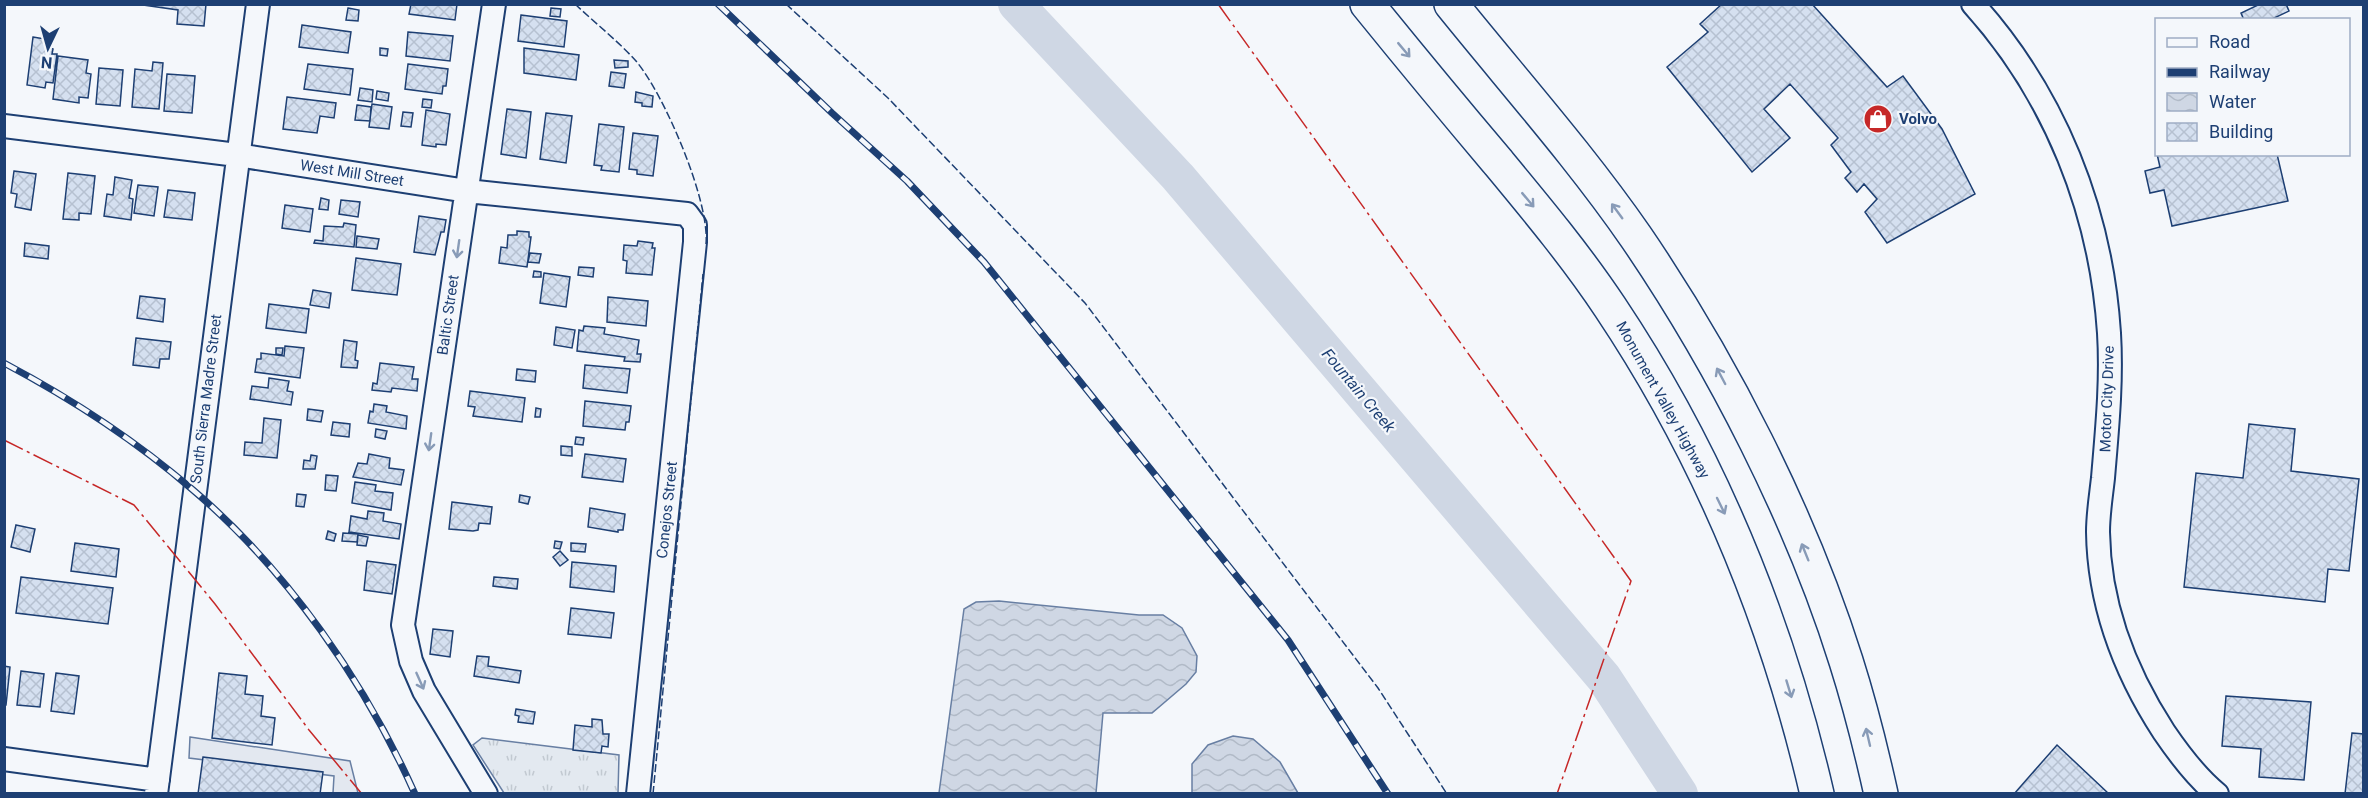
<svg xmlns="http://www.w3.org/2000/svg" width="2368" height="798" viewBox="0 0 2368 798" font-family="Roboto,sans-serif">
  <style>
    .grass { fill: url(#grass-tufts); stroke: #687fa3; stroke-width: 1.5 }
    .parking { fill: #e3e8f0; stroke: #687fa3; stroke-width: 1.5 }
    .water { fill: url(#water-waves); stroke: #687fa3; stroke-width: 1.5 }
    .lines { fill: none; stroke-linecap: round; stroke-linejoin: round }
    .river { stroke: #cfd7e4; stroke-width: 36 }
    .building { fill: url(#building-cross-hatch); stroke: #1d3f73; stroke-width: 1.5 }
    .minor-casing { stroke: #1d3f73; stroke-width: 26 }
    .highway-casing { stroke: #1d3f73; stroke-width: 36 }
    .minor { stroke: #f4f7fb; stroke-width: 22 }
    .highway { stroke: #f4f7fb; stroke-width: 33 }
    .rail-casing { stroke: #1d3f73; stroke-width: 7 }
    .rail { stroke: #f4f7fb; stroke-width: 4.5; stroke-dasharray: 14; stroke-linecap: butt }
    .fence { stroke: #1d3f73; stroke-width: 1.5; stroke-dasharray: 8 3; stroke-linecap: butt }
    .power { stroke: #c62828; stroke-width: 1.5; stroke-dasharray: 21 4.5 3 4.5; stroke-linecap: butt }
    .oneway { stroke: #889bb7 }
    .labels { text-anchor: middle; stroke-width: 4.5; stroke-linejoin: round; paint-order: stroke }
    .poi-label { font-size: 15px; font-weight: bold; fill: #1d3f73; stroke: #f4f7fb; text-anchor: start }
    .street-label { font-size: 15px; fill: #1d3f73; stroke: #f4f7fb }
    .water-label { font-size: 16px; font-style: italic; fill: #1d3f73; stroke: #f4f7fb }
  </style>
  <defs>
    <pattern id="grass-tufts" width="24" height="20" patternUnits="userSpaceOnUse" patternTransform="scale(1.5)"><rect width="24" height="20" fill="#e3e9f0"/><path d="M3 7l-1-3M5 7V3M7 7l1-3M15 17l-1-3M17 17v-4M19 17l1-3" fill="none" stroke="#c2c9d1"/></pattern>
    <pattern id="water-waves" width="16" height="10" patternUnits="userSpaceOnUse" patternTransform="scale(1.5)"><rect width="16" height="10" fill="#cfd7e4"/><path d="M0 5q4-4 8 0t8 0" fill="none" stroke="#b1bac7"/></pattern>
    <pattern id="building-cross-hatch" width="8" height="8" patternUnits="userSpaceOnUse" patternTransform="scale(1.5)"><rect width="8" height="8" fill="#d5e0f0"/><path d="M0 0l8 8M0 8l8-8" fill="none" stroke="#b6c1d1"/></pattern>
  </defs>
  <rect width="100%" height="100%" fill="#f4f7fb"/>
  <path class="grass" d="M482,738l137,17 -1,38h-114l-31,-48z"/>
  <path class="parking" d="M190,737l160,24 8,32h-25l1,-17 -145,-18z"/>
  <path class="water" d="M999,601l140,14h24l19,13 15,28 -1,16 -10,12 -34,29h-49l-7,80h-157l25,-184 12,-7z
    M1233,736l20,3 27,23 18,31h-106v-29l16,-19z"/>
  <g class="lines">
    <path class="river" d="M1016,4l162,173 426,501 76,116"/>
  </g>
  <path class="building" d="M136,4h70l-2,22 -27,-2 1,-14z
    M411,4h46l-2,16 -46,-6z
    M1722,4h90l75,83 16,-11 39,53 33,65 -88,49 -22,-31 12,-13 -13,-15 -7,8 -12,-14 6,-6 -20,-27 7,-7 -48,-54 -26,25 26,29 -38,34 -85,-105 41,-35 -8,-8z
    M2260,4h26l3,7 -19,9h-26l-3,-7z
    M348,8l11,2 -1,11 -12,-1z
    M551,8l10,1 -1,8 -10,-1z
    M521,15l46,6 -3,26 -46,-6z
    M302,25l49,7 -3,21 -49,-6z
    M408,32l45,4 -3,25 -44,-5z
    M33,37l18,3 -1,8 3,1 -1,5h5l-4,29 -7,-1 -1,6 -18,-3z
    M380,48l8,1 -1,7 -7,-1z
    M524,48l55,7 -3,25 -52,-7z
    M58,56l30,4 -2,13 5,1 -3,24 -9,-1v6l-26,-4z
    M614,60l14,1v6l-13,1z
    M153,62l10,1 -4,46 -27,-2 3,-38 17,2z
    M308,64l45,5 -3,26 -46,-6z
    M408,64l40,5 -2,17h-3l-1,8 -37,-5z
    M99,68l24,2 -3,36 -24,-2z
    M611,72l15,2 -2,14 -15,-2z
    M167,74l28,2 -3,37 -28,-2z
    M360,88l13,2 -1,12 -14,-2z
    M377,91l12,2 -1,8 -12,-2z
    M636,92l17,4 -1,11 -10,-1v-3l-7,-1z
    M287,97l49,6 -2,15 -14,-2 -3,17 -34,-4z
    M423,99l9,1 -1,8 -9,-1z
    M372,104l20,3 -3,22 -20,-2z
    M357,105l14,2 -1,14 -15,-1z
    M507,109l24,3 -5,46 -25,-4z
    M426,110l24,4 -4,31 -10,-1v3l-14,-2z
    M403,112l10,1 -2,14 -10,-1z
    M546,113l26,3 -6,47 -26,-4z
    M599,124l25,3 -5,45 -18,-2 1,-4 -8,-1z
    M633,133l25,3 -5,40 -16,-2v-4l-8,-1z
    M2157,154h120l11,47 -116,25 -8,-36 -14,3 -5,-22 15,-4z
    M14,171l22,3 -5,36 -16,-3 2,-13 -6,-1z
    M68,173l27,3 -4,38 -12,-1v7l-16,-1z
    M115,177l17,3 -3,18 4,1 -2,21 -27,-4 3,-22 6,1z
    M138,185l20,2 -4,29 -20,-3z
    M168,190l27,3 -3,27 -28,-3z
    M321,198l8,2 -1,10 -9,-1z
    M341,200l19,2 -2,15 -19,-3z
    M285,205l28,4 -3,23 -28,-4z
    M419,216l27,4 -2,12h-3l-6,23 -21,-3z
    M344,223l12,2 -2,22 -40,-4 1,-3 8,1 1,-15 19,1z
    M517,231l12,1v5h2l-4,30 -28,-4 2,-16 6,1 1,-13h9z
    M357,236l22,3 -2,10 -21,-2z
    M638,241l15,2 -1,5h3l-3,27 -26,-2 1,-12 -4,-1 1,-15 13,1z
    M25,243l24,3 -1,13 -24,-3z
    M530,253l11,1 -2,9 -11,-1z
    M356,258l45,6 -4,31 -45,-5z
    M579,267l15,1 -1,9 -15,-2z
    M534,271l7,1v5h-8z
    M544,273l26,4 -4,30 -26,-4z
    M313,290l18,3 -2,15 -19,-3z
    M140,296l25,3 -2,23 -26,-4z
    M608,297l40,4 -2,25 -39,-4z
    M269,304l40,5 -3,24 -40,-5z
    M584,326l21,2 -1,6 35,6 -2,14h4l-1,8 -16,-1 1,-4 -48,-6 2,-21 4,1z
    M556,327l19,3 -3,18 -18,-3z
    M136,338l35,4 -2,17h-9l-1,9 -26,-3z
    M344,340l13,2 -2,18 3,1 -1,7 -16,-1z
    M285,346l19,2 -4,30 -45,-6 2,-13h4v-6l23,3z
    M276,348h7l-1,7 -6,-1z
    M380,363l34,4 -2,12h6l-1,12 -25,-3 -1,4 -19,-2 1,-7 4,1z
    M585,365l45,4 -3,24 -44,-5z
    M517,369l19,2 -1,11 -19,-2z
    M269,378l20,3 -2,10 6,1 -2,13 -41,-6 2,-13 16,2z
    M470,391l55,7 -3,24 -49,-6 2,-9 -7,-1z
    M585,401l46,5 -2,16h-3l-1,8 -42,-4z
    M374,404l13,2 -1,6 21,4 -1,13 -38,-6 2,-12 3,1z
    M536,408l5,1 -1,8h-5z
    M308,409l15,2 -2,11 -14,-2z
    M264,418l17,2 -4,38 -33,-3 1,-13 17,1z
    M333,422l17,2 -1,13 -18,-2z
    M2249,424l46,5 -4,42 68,8 -10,92 -21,-2 -3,33 -141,-15 12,-114 47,5z
    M376,429l11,2 -2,8 -10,-2z
    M576,437l8,1 -1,7 -8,-1z
    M561,446l11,1v9l-11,-1z
    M369,454l21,4 -1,10 15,2 -3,15 -48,-8 5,-14 9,1z
    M585,454l41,5 -3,23 -41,-5z
    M311,455l6,1 -2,13h-12l1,-9 6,1z
    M326,475l12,1 -2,15 -11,-1z
    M355,482l21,3 -1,6 18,2 -2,17 -39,-7z
    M297,494l9,1 -2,12 -8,-1z
    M520,495l10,2 -2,7 -9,-2z
    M452,502l40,5 -2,17 -11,-1 -1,7 -5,1 -24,-2z
    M590,508l35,6 -2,16h-5v2l-30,-5z
    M368,511l16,2 -1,8 18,3 -2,15 -50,-7 2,-16 16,3z
    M16,525l19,4 -5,23 -19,-5z
    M328,531l8,3 -2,7 -8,-2z
    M343,533l15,1 -1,8 -15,-1z
    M358,535l10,2 -2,9 -9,-1z
    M555,541l7,1 -2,7 -6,-1z
    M75,543l44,6 -3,28 -45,-6z
    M571,543l15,1 -1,8 -14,-1z
    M560,551l8,9 -8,6 -7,-9z
    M367,561l29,4 -4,29 -28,-4z
    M572,562l44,4 -2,26 -44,-5z
    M21,577l92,11 -5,36 -92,-11z
    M494,577l24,2 -1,10 -24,-3z
    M571,608l43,5 -3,25 -43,-4z
    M433,629l20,2 -3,26 -20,-3z
    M477,656l12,1 -1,9 33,5 -2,12 -45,-7z
    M4,666l6,1 -4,38h-2z
    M21,671l23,3 -4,33 -23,-2z
    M56,673l23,3 -5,38 -23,-3z
    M219,673l28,3 -2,18 18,2 -2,20 14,2 -3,27 -60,-7z
    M2226,696l85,6 -7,78 -45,-3 2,-28 -39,-3z
    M516,709l19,3 -2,12 -15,-2 1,-6 -4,-1z
    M592,719l10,1 1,14h6l-1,13 -6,-1 -1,7 -28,-3 2,-25 17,2z
    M2352,733l12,1v60h-19z
    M2057,745l52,49h-95z
    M203,757l120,15 -3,22h-122z"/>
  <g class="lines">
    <g class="minor-casing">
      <path id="minor" d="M1973,4c82,91 128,207 136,329 3,49 -2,97 -6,145 -2,18 -5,36 -5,54 1,73 27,140 66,200 15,22 32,45 53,62
        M4,126l233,29 230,36 220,23 8,11v17l-57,552
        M4,759l154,21
        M156,794l102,-790
        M486,794l-62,-103 -13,-30 -8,-36 91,-621"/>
    </g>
    <g class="highway-casing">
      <path id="highway" d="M1367,4c43,53 86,105 130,157 39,47 79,95 113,146 99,148 167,314 207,487
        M1451,4c62,77 129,152 185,233 86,126 164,278 210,424 14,44 25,88 35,133"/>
    </g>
    <use href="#minor" class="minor"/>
    <use href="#highway" class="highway"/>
    <g class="rail-casing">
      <path id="rail" d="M718,4l114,109 75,68 77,81 304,378 100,154
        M4,363c68,36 131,77 189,127 94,80 172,192 222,304"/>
    </g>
    <use href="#rail" class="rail"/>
    <path class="fence" d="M575,4c20,19 43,37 61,57 28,33 74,140 70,183
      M786,4l102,94 197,205 293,385 69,106
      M653,794l50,-520"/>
    <path class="power" d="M1218,4l413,577 -74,213
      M4,440l130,65 81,99 94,126 53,64"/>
  </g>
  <defs><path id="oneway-shaft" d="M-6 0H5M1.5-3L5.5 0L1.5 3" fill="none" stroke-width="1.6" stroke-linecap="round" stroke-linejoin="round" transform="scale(1.5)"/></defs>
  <g class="oneway">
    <use href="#oneway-shaft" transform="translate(1404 50) rotate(50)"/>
    <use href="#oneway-shaft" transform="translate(1528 200) rotate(50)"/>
    <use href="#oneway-shaft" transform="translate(1617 211) rotate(-126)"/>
    <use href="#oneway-shaft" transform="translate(458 249) rotate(98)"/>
    <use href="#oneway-shaft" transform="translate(1721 376) rotate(-118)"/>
    <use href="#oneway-shaft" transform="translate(430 442) rotate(98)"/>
    <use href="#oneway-shaft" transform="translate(1721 506) rotate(64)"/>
    <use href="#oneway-shaft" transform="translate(1805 552) rotate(-112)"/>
    <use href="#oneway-shaft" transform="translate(420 681) rotate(66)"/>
    <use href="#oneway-shaft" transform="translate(1789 689) rotate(73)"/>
    <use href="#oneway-shaft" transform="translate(1868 737) rotate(-103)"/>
  </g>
  <defs>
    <g id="shop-disc" transform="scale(1.5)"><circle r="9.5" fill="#c62828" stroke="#f4f7fb"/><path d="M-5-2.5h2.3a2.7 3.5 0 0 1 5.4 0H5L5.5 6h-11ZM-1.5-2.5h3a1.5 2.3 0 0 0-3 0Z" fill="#fff"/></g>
  </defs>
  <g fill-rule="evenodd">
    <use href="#shop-disc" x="1878" y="119"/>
  </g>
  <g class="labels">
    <g class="poi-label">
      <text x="1899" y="124">Volvo</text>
    </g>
    <g class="street-label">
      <text transform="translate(352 173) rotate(9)" y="5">West Mill Street</text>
      <text transform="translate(448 315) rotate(-82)" y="5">Baltic Street</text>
      <text transform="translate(206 399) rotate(-83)" y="5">South Sierra Madre Street</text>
      <text transform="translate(2107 399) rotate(-88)" y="5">Motor City Drive</text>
      <text transform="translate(1663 400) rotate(61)" y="5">Monument Valley Highway</text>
      <text transform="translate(667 510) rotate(-84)" y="5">Conejos Street</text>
    </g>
    <g class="water-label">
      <text transform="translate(1359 390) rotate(50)" y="6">Fountain Creek</text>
    </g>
  </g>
  <rect width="2368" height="798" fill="none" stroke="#1d3f73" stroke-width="12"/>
  <rect x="2155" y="18" width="195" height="138" fill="#f4f7fb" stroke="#9eadc5" stroke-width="1.5"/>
  <rect x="2167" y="38" width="30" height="9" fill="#f4f7fb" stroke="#9eadc5" stroke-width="1.5"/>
  <text x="2209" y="48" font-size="18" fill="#1d3f73">Road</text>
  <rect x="2167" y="68" width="30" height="9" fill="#1d3f73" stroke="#9eadc5" stroke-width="1.5"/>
  <text x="2209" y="78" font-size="18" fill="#1d3f73">Railway</text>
  <rect x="2167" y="93" width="30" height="18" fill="url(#water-waves)" stroke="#9eadc5" stroke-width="1.5"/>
  <text x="2209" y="108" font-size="18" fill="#1d3f73">Water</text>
  <rect x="2167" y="123" width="30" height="18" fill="url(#building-cross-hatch)" stroke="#9eadc5" stroke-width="1.5"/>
  <text x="2209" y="138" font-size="18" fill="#1d3f73">Building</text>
  <g transform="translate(48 48) rotate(185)" stroke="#f4f7fb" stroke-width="4.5" paint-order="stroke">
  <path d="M0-4.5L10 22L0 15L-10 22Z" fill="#1d3f73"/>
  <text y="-9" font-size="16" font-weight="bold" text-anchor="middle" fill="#1d3f73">N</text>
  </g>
</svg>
